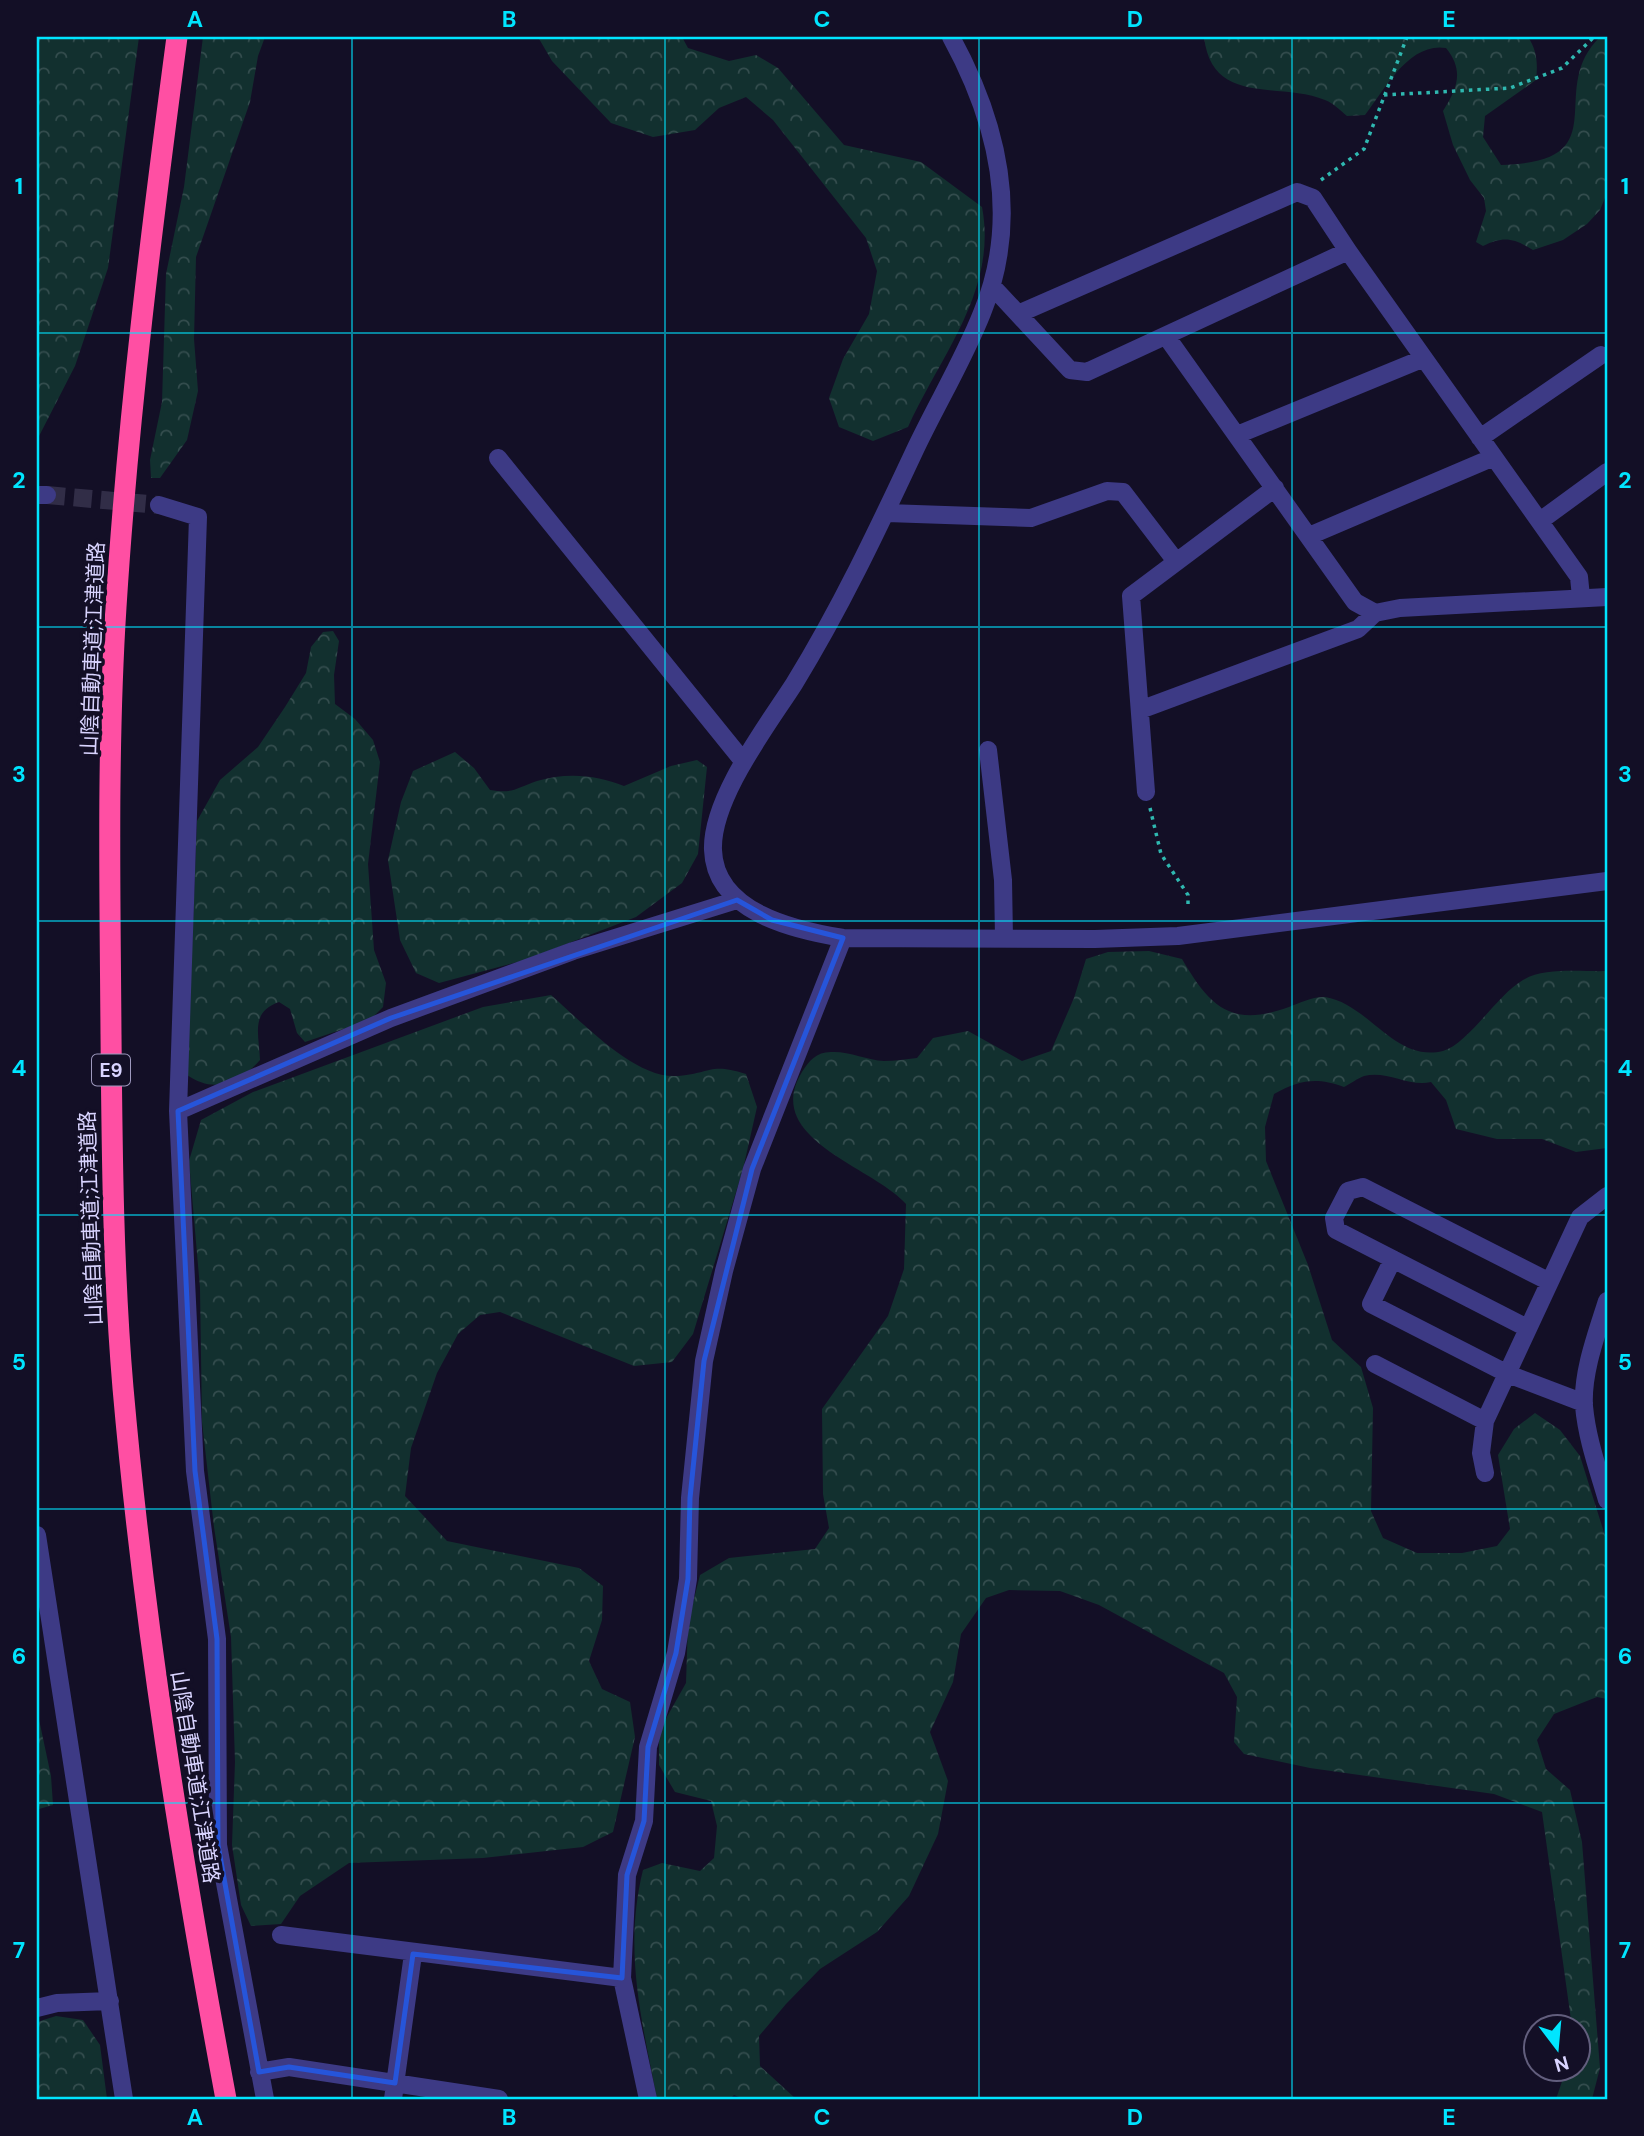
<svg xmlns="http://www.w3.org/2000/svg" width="1644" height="2136" viewBox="0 0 1644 2136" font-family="'DM Sans','Noto Sans JP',sans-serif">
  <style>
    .forest { fill: url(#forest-crowns) }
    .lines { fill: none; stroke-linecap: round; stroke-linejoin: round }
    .minor-tunnel { stroke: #312d47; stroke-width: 18; stroke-dasharray: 18 9; stroke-linecap: butt }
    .path { stroke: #2fb8b0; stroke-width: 3.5; stroke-dasharray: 3.5 5; stroke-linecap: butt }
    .minor { stroke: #3d3a85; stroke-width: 18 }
    .highway { stroke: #ff4fa3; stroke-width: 21 }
    .marked { fill: none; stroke: #2655da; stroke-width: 5; stroke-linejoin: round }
    .grid { fill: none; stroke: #00e5ff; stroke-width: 2; stroke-opacity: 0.55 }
    .labels { text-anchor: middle; stroke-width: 7; stroke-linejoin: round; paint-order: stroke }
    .shield { fill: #130f26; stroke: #9e99be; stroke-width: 2 }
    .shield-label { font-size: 19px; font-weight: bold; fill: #d9d4ff }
    .street-label { font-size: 21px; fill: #d9d4ff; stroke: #130f26 }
    .neatline { fill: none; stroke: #00e5ff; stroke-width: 2.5 }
    .grid-label { font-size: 23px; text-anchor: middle; font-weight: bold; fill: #00e5ff }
  </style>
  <defs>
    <pattern id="forest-crowns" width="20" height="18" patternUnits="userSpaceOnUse" patternTransform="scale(1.75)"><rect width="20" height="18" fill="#12302f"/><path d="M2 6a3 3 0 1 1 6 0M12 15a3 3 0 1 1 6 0" fill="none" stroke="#344d4e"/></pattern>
  </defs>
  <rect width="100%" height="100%" fill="#130f26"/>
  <path class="forest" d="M37,37h102l-31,231 -33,98 -38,74z
    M203,37h62l-7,19 -8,46 -54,155 -2,82 4,52 -11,49 -27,38h-9l-1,-18 12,-58 4,-128 18,-87z
    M538,37h144l6,11 41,13 27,-6 22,13 66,77 77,17 61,45c16,83 -42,149 -74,220l-35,14 -34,-14 -10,-29 14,-39 26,-45 8,-43 -11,-33 -93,-118 -27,-23 -27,11 -24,22 -42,7 -42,-14 -59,-62z
    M1204,37h324c9,13 10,27 8,43l-51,36 -2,21 18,28c120,-3 43,-74 99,-128h7v42l-2,4 2,110 -7,17 -13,14 -24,16 -30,10c-20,-12 -29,-14 -50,-4l-7,-4 10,-31 -2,-13 -14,-18 -17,-35 -10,-34c15,-23 21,-41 3,-63 -37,-6 -61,41 -81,67l-18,1c-6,-5 -14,-13 -22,-16 -45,-19 -113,7 -121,-63z
    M333,631l6,10 -5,34 1,29 20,15 18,21 7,22 -12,102 6,86 12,33 -3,24 -13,13 -65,22 -8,-9 -7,-24 -11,-7c-29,10 -20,32 -19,58 -20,23 -46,34 -73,15l10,-254 23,-41 38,-33 27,-40 21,-34 5,-26 12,-15z
    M455,752l19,16 16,22c24,4 26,-2 47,-9 30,-9 60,-6 87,5l47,-20 26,-6 10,7 -9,87 -16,29 -46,34 -111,43 -86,23 -23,-10 -16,-33 -12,-80 13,-58 12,-31z
    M1149,951l33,8c28,48 49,69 107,48 10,-4 25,-11 36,-10 44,7 70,66 118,54 25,-7 54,-56 80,-71 22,-13 59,-8 84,-9v177l-31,4 -34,-13h-45l-41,-10 -10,-29 -15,-18c-23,5 -44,-12 -67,-6 -6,2 -14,8 -20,11 -28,-10 -44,-7 -70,7l-9,33 1,34 42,104 24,75 29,27 12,41 -2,103 12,27 34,15h45l35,-7 13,-17 -12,-74 16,-26 21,-16 25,17 20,26 27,86v157l-10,-2 -43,17 -17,26 9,29 24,21 12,52 18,226 -8,31h-36l10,-29h12v-42l-6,-1 -30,-215 -48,-18 -184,-26 -66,-14 -10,-12 3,-45 -13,-24 -125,-68 -39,-14 -51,-1 -23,8 -25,36 -8,48 -23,50 18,49 -10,53 -29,62 -32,36 -57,37 -34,35 -27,32 1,30 36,33h-52l-10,-4 -4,4h-73c-15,-79 -34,-148 -14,-229l19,-7 38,8 14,-13 3,-32 -6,-25 -36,-9 -16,-27v-34l27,-48 2,-60 12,-48 29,-17 86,-9 14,-21 -6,-34 -1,-85 66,-93 16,-47 2,-65c-32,-37 -145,-65 -104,-132 7,-11 14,-20 29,-20 17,-1 36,8 53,9 11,0 22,-2 33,-3l16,-20 35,-7 54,30 29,-10 23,-53 12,-39 22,-7z
    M551,995c31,27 84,84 126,81 33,-2 32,-14 69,-2l11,33 -14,62 -50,165 -21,28 -38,4 -134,-54 -20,3 -22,19 -21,39 -26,75 -6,48 42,45 132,27 24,18 -1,34 -13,41 13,28 28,13 5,35 -22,95 -30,15 -100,11 -134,5 -49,33 -19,28 -30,2 -10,-21 -9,-60 3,-83 -4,-125 -17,-110 -12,-105 -2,-134 -11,-127 12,-41 52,-28 230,-85z
    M37,1710l14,66 2,29 -14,4z
    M56,2016l27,4 17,25 7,54h-70v-77z"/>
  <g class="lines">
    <path class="minor-tunnel" d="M47,495l112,10"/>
    <path class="path" d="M1384,95l126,-7 52,-20 32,-31
      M1321,180l43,-31 43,-112
      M1150,808l11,46 27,41v11"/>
    <path class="minor" d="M951,37c47,86 70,181 31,276 -19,48 -46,92 -68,139 -37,79 -74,157 -120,232 -27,42 -83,115 -81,166 2,62 81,80 130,88l252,1 83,-3 429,-55
      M992,286l78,84 17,2 261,-121 231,326 2,20
      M1018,314l279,-122 16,6 35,53
      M1166,336l189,266 20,11 25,-5 207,-11
      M1237,435l185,-76
      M1480,438l121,-83
      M498,458l245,303
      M37,495h10
      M159,505l39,12 -20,594 17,360 22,168 1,206 47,254
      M887,513l144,5 76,-27 16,1 52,68
      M1540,521l67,-49
      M1309,536l185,-79
      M1140,710l218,-81 17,-16
      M988,750l15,130 1,58
      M1146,792l-15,-196 144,-108
      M178,1111l213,-93 182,-67 164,-51
      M1393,1259l-22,45 137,70 76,29
      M1607,1301c-10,32 -25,71 -23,105 3,33 14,63 23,94
      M1527,1328l-191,-98 -2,-12 14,-27 15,-4 185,94
      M1375,1364l110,57
      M1485,1473l-4,-20 4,-32 95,-204 27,-21
      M37,1535l87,564
      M281,1935l341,43
      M37,2008l20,-5 53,-2
      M259,2072l30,-5 210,32
      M393,2099l20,-145
      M648,2099l-26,-121 5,-103 17,-54 4,-74 28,-94 12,-74 2,-81 14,-137 20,-90 28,-102 91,-231"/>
    <path class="highway" d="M177,37c-25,189 -49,379 -61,570 -9,141 -6,285 -5,427 1,117 2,237 12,354 21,239 59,475 103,711"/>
  </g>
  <path class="marked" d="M737,900l35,20 71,18 -91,231 -48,192 -14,137 -2,81 -12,74 -28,94 -4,74 -17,54 -5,103 -209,-24 -18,129 -106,-16 -30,5 -41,-227 -1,-206 -22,-168 -17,-360 213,-93z"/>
  <path class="grid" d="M352,37v2062M665,37v2062M979,37v2062M1292,37v2062M37,333h1570M37,627h1570M37,921h1570M37,1215h1570M37,1509h1570M37,1803h1570"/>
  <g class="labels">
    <rect class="shield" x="92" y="1054.5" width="38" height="31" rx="5"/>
    <g class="shield-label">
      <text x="111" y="1077">E9</text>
    </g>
    <g class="street-label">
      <text transform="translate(93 649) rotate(-88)" y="7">山陰自動車道;江津道路</text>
      <text transform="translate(91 1218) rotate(-92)" y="7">山陰自動車道;江津道路</text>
      <text transform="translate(195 1777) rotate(81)" y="7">山陰自動車道;江津道路</text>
    </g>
  </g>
  <rect width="1644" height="2136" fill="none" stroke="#130f26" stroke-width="77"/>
  <g transform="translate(1557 2048) rotate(164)"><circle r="33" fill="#130f26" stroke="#625e7d" stroke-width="2"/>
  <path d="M0-5L12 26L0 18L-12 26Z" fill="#00e5ff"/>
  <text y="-10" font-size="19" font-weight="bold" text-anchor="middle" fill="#d9d4ff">N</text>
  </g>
  <rect x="38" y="38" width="1568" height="2060" class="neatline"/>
  <g class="grid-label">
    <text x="195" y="27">A</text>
    <text x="509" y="27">B</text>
    <text x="822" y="27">C</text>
    <text x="1135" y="27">D</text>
    <text x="1449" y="27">E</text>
    <text x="19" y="194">1</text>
    <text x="1625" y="194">1</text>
    <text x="19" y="488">2</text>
    <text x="1625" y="488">2</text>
    <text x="19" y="782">3</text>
    <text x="1625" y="782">3</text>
    <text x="19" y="1076">4</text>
    <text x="1625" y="1076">4</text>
    <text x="19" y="1370">5</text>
    <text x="1625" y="1370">5</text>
    <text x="19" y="1664">6</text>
    <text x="1625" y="1664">6</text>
    <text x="19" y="1958">7</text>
    <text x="1625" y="1958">7</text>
    <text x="195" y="2125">A</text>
    <text x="509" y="2125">B</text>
    <text x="822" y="2125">C</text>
    <text x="1135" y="2125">D</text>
    <text x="1449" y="2125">E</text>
  </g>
</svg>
